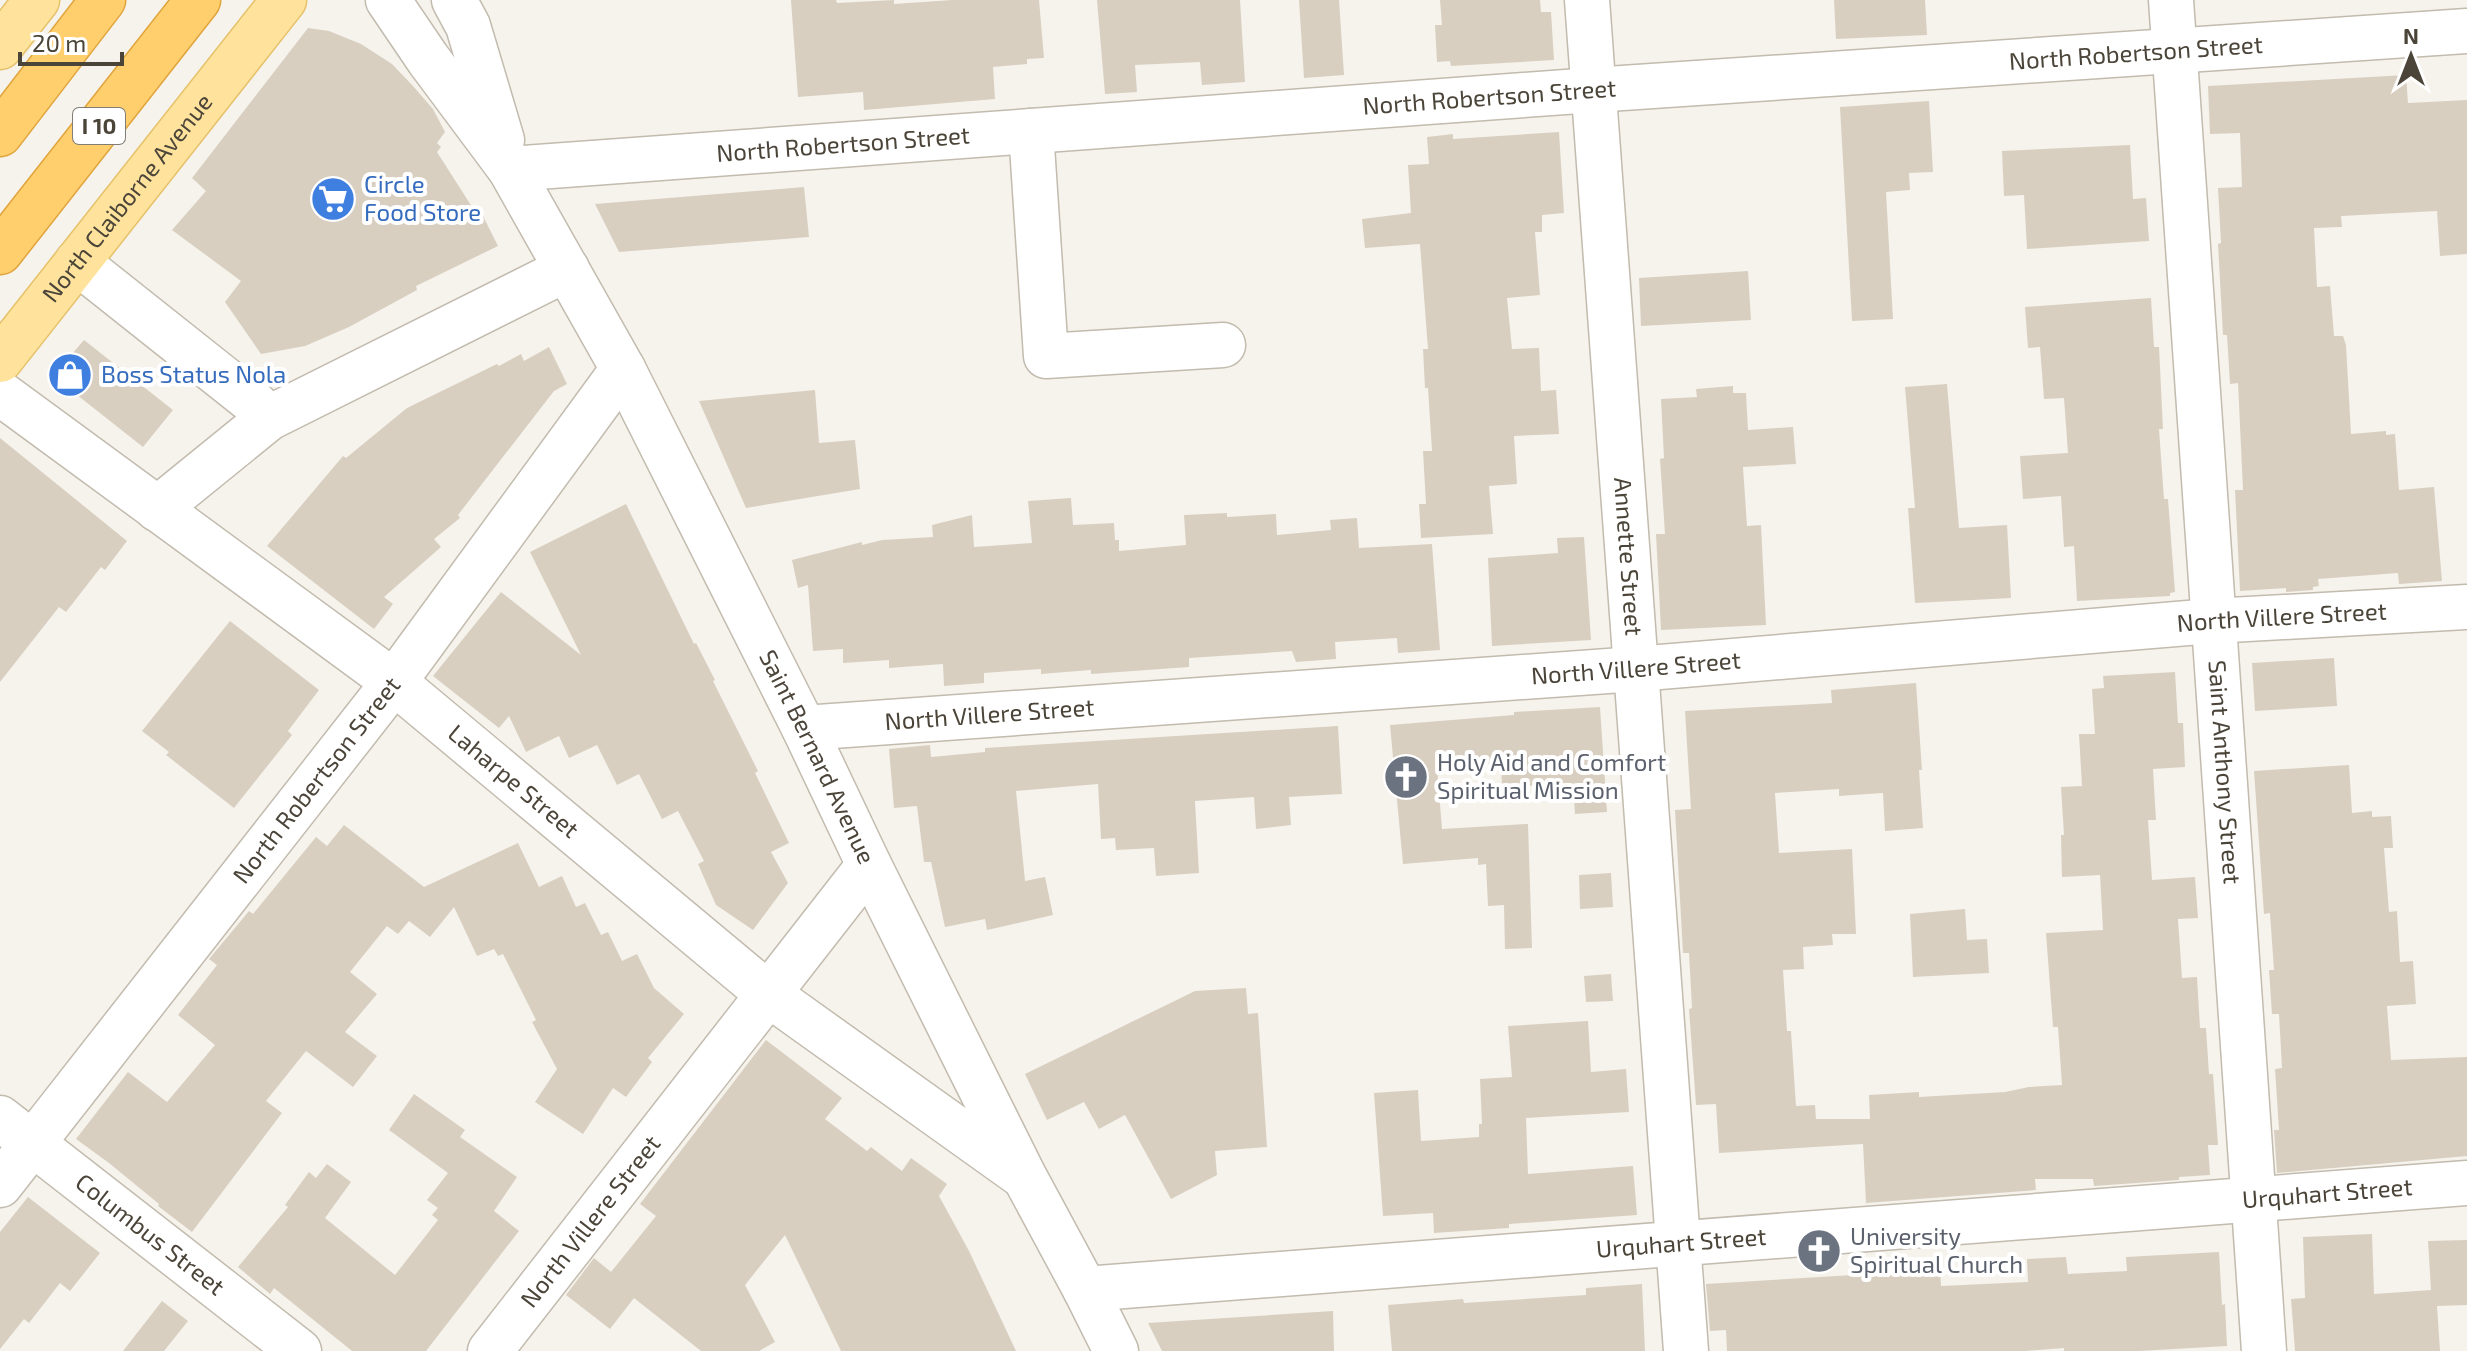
<svg xmlns="http://www.w3.org/2000/svg" width="2467" height="1351" viewBox="0 0 2467 1351" font-family="'Exo 2',sans-serif">
  <style>
    .building { fill: #d8cfc1 }
    .lines { fill: none; stroke-linecap: round; stroke-linejoin: round }
    .minor-casing { stroke: #c2bbae; stroke-width: 47 }
    .major-casing { stroke: #e6c16a; stroke-width: 47 }
    .highway-casing { stroke: #e0a43c; stroke-width: 47 }
    .minor { stroke: #fff; stroke-width: 44 }
    .major { stroke: #ffe39c; stroke-width: 44 }
    .highway { stroke: #ffcf6e; stroke-width: 44 }
    .labels { text-anchor: middle; stroke-width: 8; stroke-linejoin: round; paint-order: stroke }
    .shield { fill: #fff; stroke: #817c74; stroke-width: 2 }
    .shield-label { font-size: 22px; font-weight: bold; fill: #4b4439 }
    .street-label { font-size: 24px; fill: #4b4439; stroke: #fff }
    .shop-label { font-size: 24px; fill: #366cbe; stroke: #fff; text-anchor: start }
    .worship-label { font-size: 24px; fill: #5b616d; stroke: #fff; text-anchor: start }
  </style>
  <rect width="100%" height="100%" fill="#f6f3ec"/>
  <path class="building" d="M791,0h45l1,3 57,-3v4l58,-4h87l5,58 -17,1v5l-34,3 2,32 -131,11 -1,-18 -65,5z
    M1097,0h143l5,82 -43,3 -2,-23 -65,3 2,27 -32,2z
    M1299,0h40l5,75 -40,3z
    M1440,0h100l1,12h10l3,48 -103,6 -1,-5 -13,1 -2,-37h7z
    M1834,0h91l2,35 -91,4z
    M308,28l21,3 32,13 31,20 21,22 20,23 12,23 -8,11 4,4 -4,5 37,58 5,-2 19,38 -82,40 1,4 -68,37 -44,19 -44,8 -36,-52 16,-21 -69,-51 34,-39 -14,-13z
    M2406,75l2,28 59,-3v154l-27,2 -3,-45 -96,5 1,11 -28,1 3,59 13,-1 4,50h9l3,9 5,89 35,-3v4l9,-1 4,56 35,-3 8,94 -43,3 -1,-11 -80,6 1,7 -6,1v3l-27,2v-4l-46,3 -5,-101h8l-5,-107 -8,1 -3,-49h-4l-5,-91 3,-1 -3,-55 24,-1 -2,-54 -30,1 -2,-48z
    M1929,101l4,71 -24,1 1,17 -24,2 7,127 -41,2 -12,-214z
    M1559,132l5,81 -22,2v17h-7l5,63 -33,3 5,51 27,-1 2,43 15,-1 3,44 -45,2 3,48 -28,2 4,48 -72,4 -2,-34h7l-3,-53h9l-4,-63h-3l-2,-39h5l-8,-105 -55,4 -3,-29 49,-6 -3,-48 21,-1 -2,-27 26,-3v5z
    M2130,145l3,54 13,-1 3,43 -122,8 -3,-54 -20,1 -2,-45z
    M804,187l5,50 -190,15 -24,-48z
    M1748,271l3,49 -110,6 -2,-48z
    M2151,298l3,49h5l4,82h-4l5,70h4l7,93 -5,1v3l-93,5 -3,-55 -10,1 -3,-51 -38,3 -3,-43 48,-3 -4,-55 -20,1 -4,-52 -12,1 -3,-41z
    M84,340l89,70 -30,37 -90,-71z
    M549,347l18,37 -13,7 -96,124 2,3 -26,21 7,8 -57,50 9,7 -19,25 -107,-83 76,-90 3,2 61,-50 90,-44 2,2 22,-12 3,7z
    M1947,384l12,144 48,-3 4,73 -96,5 -7,-95h7l-10,-121z
    M1733,386v7h13l2,37 45,-3 3,37 -53,3 4,59 14,-1 5,100 -105,5 -5,-96h9l-5,-75 4,-1 -3,-59 36,-2 -1,-8z
    M815,390l4,53 36,-3 5,49 -114,19 -47,-107z
    M0,438l127,103 -22,29 -4,-3 -35,45 -7,-5 -59,75z
    M1071,498l2,27 41,-2 1,17h4v11l67,-6 -2,-30 43,-2v4l49,-3 1,21 54,-5 -1,-10 27,-2 2,30 73,-4 8,106 -42,3 -1,-15 -62,4 1,17 -40,3 -4,-11 -57,4 -46,3v9l-98,7v-4l-50,4v-5l-57,4v10l-40,3 -1,-22 -54,4v-8l-46,3v-14l-30,2 -5,-66 -10,3 -6,-28 70,-18v3l20,-5 51,-3 -1,-12 40,-10 2,32 58,-4 -4,-42z
    M626,504l68,140 2,-1 19,37 -2,1 45,90 -3,2 34,70 -18,9 17,31 -35,47 -37,-25 -18,-41 6,-3 -26,-50 -16,8 -23,-45 -22,11 -20,-40 -28,13 -10,-22 -33,16 -17,-36 -10,12 -66,-52 68,-84 80,63 -51,-103z
    M1584,537l7,103 -99,6 -4,-88 70,-5 -1,-15z
    M230,621l89,69 -31,41 4,4 -58,73 -68,-53 3,-3 -27,-21z
    M2334,658l3,48 -82,5 -3,-48z
    M2175,672l3,51h5l2,44 -32,2 3,51h-8l4,60 43,-3 3,41 -20,1 4,59 15,-1 3,51h6l3,46h4l5,71h-10l2,30 -31,2v3l-85,6 -1,-7h-58l1,11 -170,13 -3,-59 -144,9 -3,-49 -20,1 -7,-96 3,-1 -3,-55h-6l-8,-143 16,-1 -6,-98 147,-8 -1,-13 85,-7 6,87h-3l4,58 -38,3 -2,-38 -44,3v-7l-64,4 4,60 73,-4 4,85h-24l1,11 -30,2 1,22 -21,1 4,61h4l5,75 19,-1 1,14h54l-1,-24 50,-3v5l86,-5 24,-5 33,-2 -4,-58h-5l-7,-94 57,-3 -3,-55 -38,2 -1,-42h3l-3,-48 21,-1 -3,-52h16l-3,-45 12,-1 -1,-12z
    M1600,707l7,105 -32,2 -2,-30 -71,3 -1,-24 -64,4 5,62 86,-5 4,124 -27,1 -1,-44 -16,1 -2,-42 -8,1v-7l-75,6 -13,-139 124,-10v-3z
    M1338,726l4,68 -53,3 2,28 -35,4 -2,-32 -59,4 4,72 -43,3 -2,-28 -38,2 -1,-12 -14,1 -3,-55 -82,7 9,90 20,-4 8,38 -66,15 -2,-11 -40,8 -14,-65h-7l-7,-56 -23,2 -5,-59 41,-4 1,12 54,-5v-4z
    M2349,765l3,48 20,-2v6l19,-1 2,32h-9l5,64 8,-1 3,51 13,-1 3,43 -29,2 4,54 76,-3v99l-190,17 -3,-43h5l-4,-61 7,-1 -3,-54h-7l-3,-44h5l-4,-57 -6,1 -10,-143z
    M344,825l80,62 94,-44 21,44 23,-11 14,31 9,-4 16,32 7,-3 14,29 15,-7 17,34 30,26 -36,44 4,4 -26,35 -13,-9 -30,46 -48,-32 22,-33 -25,-47 4,-2 -33,-66 -5,2 -4,-7 -17,7 -23,-49 -24,30 -21,-16 -11,13 -11,-8 -37,46 27,22 -32,38 32,24 -24,31 -47,-36 -40,50 16,12 -90,119 -34,-26 1,-2 -50,-41 -33,-24 52,-67 39,30 48,-57 -37,-30 39,-50 -8,-6 40,-48 4,3 63,-77 11,9z
    M1611,873l2,34 -33,2 -1,-34z
    M1965,909l2,31 20,-1 2,34 -76,4 -3,-63z
    M1611,974l2,27 -27,1 -2,-26z
    M1246,988l2,26 10,-1 9,134 -52,4 2,24 -46,24 -46,-84 -26,14 -15,-27 -37,18 -22,-46 170,-83z
    M1588,1021l3,51 35,-3 3,43 -103,6 2,56 105,-8 4,49 -128,9v4l-75,5 -1,-20 -50,3 -9,-123 44,-3 3,51 58,-4v-13h3l-2,-45 32,-2 -4,-51z
    M766,1040l76,58 -17,21 42,32 4,-4 31,24 9,-13 36,26 -8,12 30,55 47,100h-175l-56,-116 -40,50 30,57 -16,9h-58l-67,-53 -24,31 -44,-34 28,-37 17,14 45,-56 -16,-12z
    M414,1094l51,36 -5,7 57,40 -23,34 25,20 -93,120h-74l-78,-63 -4,6 -32,-27 50,-60 -3,-2 24,-33 7,6 11,-14 24,18 -26,36 70,57 43,-55 -6,-5 6,-7 -11,-8 21,-27 -59,-43z
    M28,1197l72,56 -30,38 -10,-8 -31,40 -5,-4 -24,30v-117z
    M2372,1234l2,60 57,-4 -3,-49 39,-1v65l-30,1 3,45h-145l-4,-52 14,-1 -2,-61z
    M2219,1252l3,53 3,-1 2,42 -88,5h-75v-3l-39,3h-298l-1,-21 -16,1 -4,-47 147,-9v-7l35,-1v2l52,-2 1,19 87,-4 -1,-23 39,-2 2,17 59,-3 -1,-14z
    M1642,1284l3,67h-253l-4,-46 75,-6 1,4 122,-8v-7z
    M162,1301l26,20 -24,30h-41z
    M1333,1311l1,40h-172l-14,-28z"/>
  <g class="lines">
    <g class="minor-casing">
      <g id="minor">
        <path id="s1" d="M388,0l40,59 82,110 113,200 181,359 65,137 155,311 61,113 31,62"/>
        <path d="M454,0l14,26 34,114"/>
        <path id="s2" d="M1587,0l99,1351"/>
        <path id="s3" d="M2171,0l93,1351"/>
        <path d="M1031,131l15,225 177,-11"/>
        <path id="s4" d="M510,169l1083,-79 874,-59"/>
        <path d="M77,262l175,139 17,17"/>
        <path id="s5" d="M0,393l394,289 374,312 252,180"/>
        <path d="M157,509l112,-91 298,-149"/>
        <path id="s6" d="M804,728l832,-59 576,-48 255,-14"/>
        <path id="s7" d="M0,1118l299,233"/>
        <path id="s8" d="M0,1185l394,-503 229,-313"/>
        <path id="s9" d="M1085,1289l1382,-106"/>
        <path id="s10" d="M490,1351l379,-486"/>
      </g>
    </g>
    <g class="major-casing">
      <g id="major">
        <path d="M0,47l37,-47"/>
        <path id="s11" d="M0,360l284,-360"/>
      </g>
    </g>
    <g class="highway-casing">
      <path id="highway" d="M0,134l103,-134
        M0,252l198,-252"/>
    </g>
    <use href="#minor" class="minor"/>
    <use href="#major" class="major"/>
    <use href="#highway" class="highway"/>
  </g>
  <defs>
    <g id="supermarket-disc" transform="scale(2.3)"><circle r="9.5" fill="#3f7fe0" stroke="#fff"/><path d="M-6-5.5h2.5l.6 2H6L4.5 2H-2.5L-4.4-4H-6ZM-1.5 3.2a1.3 1.3 0 1 0 .1 0ZM3 3.2a1.3 1.3 0 1 0 .1 0Z" fill="#fff"/></g>
    <g id="shop-disc" transform="scale(2.3)"><circle r="9.5" fill="#3f7fe0" stroke="#fff"/><path d="M-5-2.5h2.3a2.7 3.5 0 0 1 5.4 0H5L5.5 6h-11ZM-1.5-2.5h3a1.5 2.3 0 0 0-3 0Z" fill="#fff"/></g>
    <g id="church-disc" transform="scale(2.3)"><circle r="9.5" fill="#6b7280" stroke="#fff"/><path d="M-1.2-6h2.4v3.5h3.3v2.4h-3.3V6h-2.4V-.1h-3.3v-2.4h3.3Z" fill="#fff"/></g>
  </defs>
  <g fill-rule="evenodd">
    <use href="#supermarket-disc" x="333" y="199"/>
    <use href="#shop-disc" x="70" y="375"/>
    <use href="#church-disc" x="1406" y="777"/>
    <use href="#church-disc" x="1819" y="1251"/>
  </g>
  <g class="labels">
    <rect class="shield" x="73" y="108" width="52" height="36" rx="6"/>
    <g class="shield-label">
      <text x="99" y="134">I 10</text>
    </g>
    <g class="street-label">
      <text dy="8" stroke="none"><textPath href="#s4" startOffset="1630">North Robertson Street</textPath></text>
      <text dy="8" stroke="none"><textPath href="#s4" startOffset="982">North Robertson Street</textPath></text>
      <text dy="8" stroke="none"><textPath href="#s4" startOffset="334">North Robertson Street</textPath></text>
      <text dy="8" stroke="none"><textPath href="#s11" startOffset="206">North Claiborne Avenue</textPath></text>
      <text dy="8" stroke="none"><textPath href="#s2" startOffset="558">Annette Street</textPath></text>
      <text dy="8" stroke="none"><textPath href="#s6" startOffset="1482">North Villere Street</textPath></text>
      <text dy="8" stroke="none"><textPath href="#s6" startOffset="834">North Villere Street</textPath></text>
      <text dy="8" stroke="none"><textPath href="#s6" startOffset="186">North Villere Street</textPath></text>
      <text dy="8" stroke="none"><textPath href="#s1" startOffset="872">Saint Bernard Avenue</textPath></text>
      <text dy="8" stroke="none"><textPath href="#s3" startOffset="774">Saint Anthony Street</textPath></text>
      <text dy="8" stroke="none"><textPath href="#s8" startOffset="514">North Robertson Street</textPath></text>
      <text dy="8" stroke="none"><textPath href="#s5" startOffset="644">Laharpe Street</textPath></text>
      <text dy="8" stroke="none"><textPath href="#s9" startOffset="1246">Urquhart Street</textPath></text>
      <text dy="8" stroke="none"><textPath href="#s10" startOffset="164">North Villere Street</textPath></text>
      <text dy="8" stroke="none"><textPath href="#s7" startOffset="190">Columbus Street</textPath></text>
      <text dy="8" stroke="none"><textPath href="#s9" startOffset="598">Urquhart Street</textPath></text>
    </g>
    <g class="shop-label">
      <text x="364" y="193">Circle<tspan x="364" dy="28">Food Store</tspan></text>
      <text x="101" y="383">Boss Status Nola</text>
    </g>
    <g class="worship-label">
      <text x="1437" y="771">Holy Aid and Comfort<tspan x="1437" dy="28">Spiritual Mission</tspan></text>
      <text x="1850" y="1245">University<tspan x="1850" dy="28">Spiritual Church</tspan></text>
    </g>
  </g>
  <g transform="translate(2411 56)" stroke="#ffffff" stroke-width="6" paint-order="stroke">
  <path d="M0-6L14 30L0 20L-14 30Z" fill="#4b4439"/>
  <text y="-12" font-size="22" font-weight="bold" text-anchor="middle" fill="#4b4439">N</text>
  </g>
  <path d="M20 52v12h102v-12" fill="none" stroke="#4b4439" stroke-width="4"/>
  <text x="32" y="52" font-size="24" fill="#4b4439" stroke="#ffffff" stroke-width="6" paint-order="stroke">20 m</text>
</svg>
